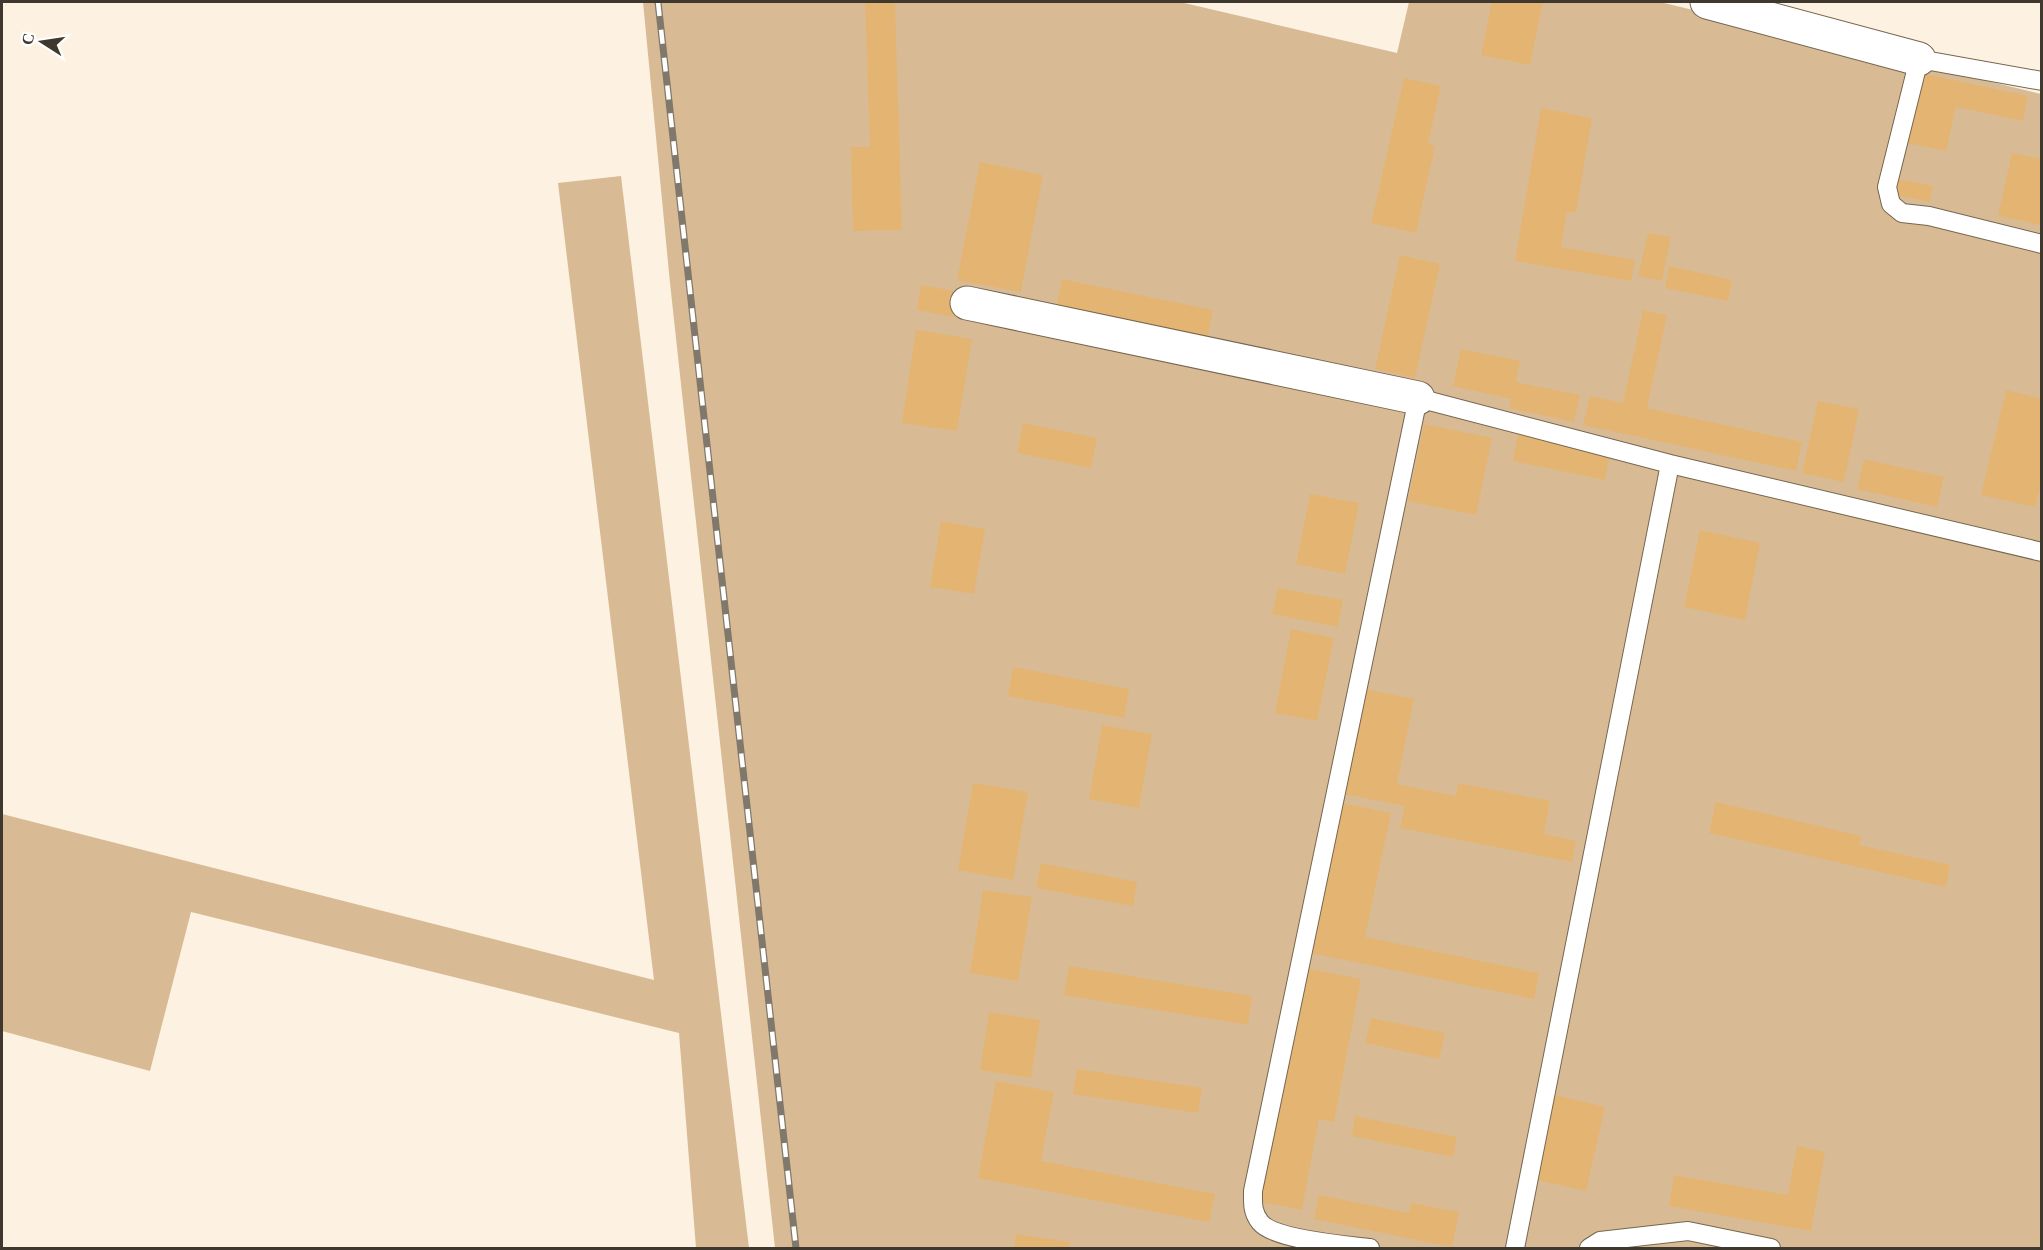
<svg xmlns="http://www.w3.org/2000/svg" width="2043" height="1250" viewBox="0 0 2043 1250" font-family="'Libre Baskerville',serif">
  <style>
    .green { fill: #d8bb94 }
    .building { fill: #e4b473 }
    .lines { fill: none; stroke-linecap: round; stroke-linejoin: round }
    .service-casing { stroke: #76664f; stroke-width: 20 }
    .minor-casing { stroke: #76664f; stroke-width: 35 }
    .service { stroke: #fff; stroke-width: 18 }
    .minor { stroke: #fff; stroke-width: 33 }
    .rail-casing { stroke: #81786c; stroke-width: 7 }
    .rail { stroke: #fff; stroke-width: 4.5; stroke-dasharray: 14; stroke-linecap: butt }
  </style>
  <rect width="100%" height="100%" fill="#fdf1e2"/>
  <path class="green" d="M643,2h537l217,51 12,-51h251l381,92v1154h-1266l-105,-965z
    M621,176l128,1072h-53l-17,-215 -488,-121 -41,159 -148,-40v-217l652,166 -96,-797z"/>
  <path class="building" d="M865,2h30l7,228 -49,1 -2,-84h19z
    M1492,2h51l-13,63 -49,-10z
    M1921,73l107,23 -5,25 -67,-14 -10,44 -40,-8z
    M1404,78l37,8 -13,58 7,2 -19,87 -45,-10z
    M1541,108l51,10 -16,95 -9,-1 -6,35 74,13 -4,21 -116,-20z
    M2012,153l30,6v66l-44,-9z
    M980,162l63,13 -22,117 -64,-12z
    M1899,179l34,7 -3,16 -35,-7z
    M1648,233l23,4 -9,44 -24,-5z
    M1400,255l40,9 -25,114 -40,-9z
    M1669,266l63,14 -4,21 -63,-13z
    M1062,279l151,31 -6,28 -151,-30z
    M921,285l128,24 -4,25 -128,-24z
    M1643,310l24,5 -20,93 155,34 -6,29 -213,-46 7,-29 33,7z
    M916,330l56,9 -15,92 -55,-8z
    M1461,349l59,12 -4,21 64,13 -6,27 -65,-14 2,-9 -58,-13z
    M2006,390l36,9v81l-7,27 -54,-12z
    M1818,401l41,8 -15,73 -42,-9z
    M1023,423l74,15 -6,30 -74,-15z
    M1424,424l68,14 -16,77 -68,-14z
    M1518,434l92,18 -5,28 -92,-19z
    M1864,459l80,18 -7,30 -80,-18z
    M1310,494l49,9 -14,71 -49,-10z
    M941,521l44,8 -11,65 -44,-7z
    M1700,530l60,13 -15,77 -61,-13z
    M1278,588l65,12 -5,27 -66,-13z
    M1291,629l43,9 -17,83 -42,-8z
    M1013,667l116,22 -5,29 -116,-22z
    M1364,689l50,10 -17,85 59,12 2,-13 92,18 -6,33 32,7 -4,21 -172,-34 5,-22 -62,-12z
    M1102,725l50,9 -13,74 -50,-9z
    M973,783l55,9 -15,88 -55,-10z
    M1716,802l145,34 -2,9 91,20 -4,22 -237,-54z
    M1342,803l49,10 -26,124 174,36 -5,26 -223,-46z
    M1041,863l96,19 -4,24 -97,-18z
    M983,890l49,7 -14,84 -48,-8z
    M1069,966l183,30 -4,29 -184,-30z
    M1306,968l55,11 -27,143 -15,-3 -17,91 -41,-8z
    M989,1012l51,8 -9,58 -51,-8z
    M1371,1018l74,15 -6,26 -74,-16z
    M1077,1069l125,19 -4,25 -125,-19z
    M996,1081l58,11 -13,69 174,33 -6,28 -231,-44z
    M1551,1094l54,13 -19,84 -54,-12z
    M1355,1116l102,21 -4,20 -101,-21z
    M1797,1146l28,6 -14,79 -142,-25 5,-31 114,20z
    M1319,1195l90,18 2,-10 48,9 -7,35 -138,-28z
    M1016,1234l54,8 -1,6h-55z"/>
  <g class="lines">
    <g class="service-casing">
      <path id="service" d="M2042,81l-123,-22 -32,128 4,17 11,9 27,3 113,28
        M1370,1248c-24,-3 -96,-8 -110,-26 -8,-10 -7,-19 -7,-31l165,-793 252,66 372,88
        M1515,1248l155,-784
        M1589,1248l11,-7 88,-10 83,17"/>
    </g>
    <g class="minor-casing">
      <path id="minor" d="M1707,2l212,57
        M967,303l451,95"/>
    </g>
    <use href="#service" class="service"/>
    <use href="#minor" class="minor"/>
    <g class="rail-casing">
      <path id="rail" d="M658,2l138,1246"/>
    </g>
    <use href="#rail" class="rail"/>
  </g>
  <rect width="2043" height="1250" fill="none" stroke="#3f382e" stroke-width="6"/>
  <g transform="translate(42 42) rotate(282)" stroke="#ffffff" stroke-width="4.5" paint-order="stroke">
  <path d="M0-4.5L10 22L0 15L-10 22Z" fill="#3f382e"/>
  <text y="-9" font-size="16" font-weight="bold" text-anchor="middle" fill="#3f382e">С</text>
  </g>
</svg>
